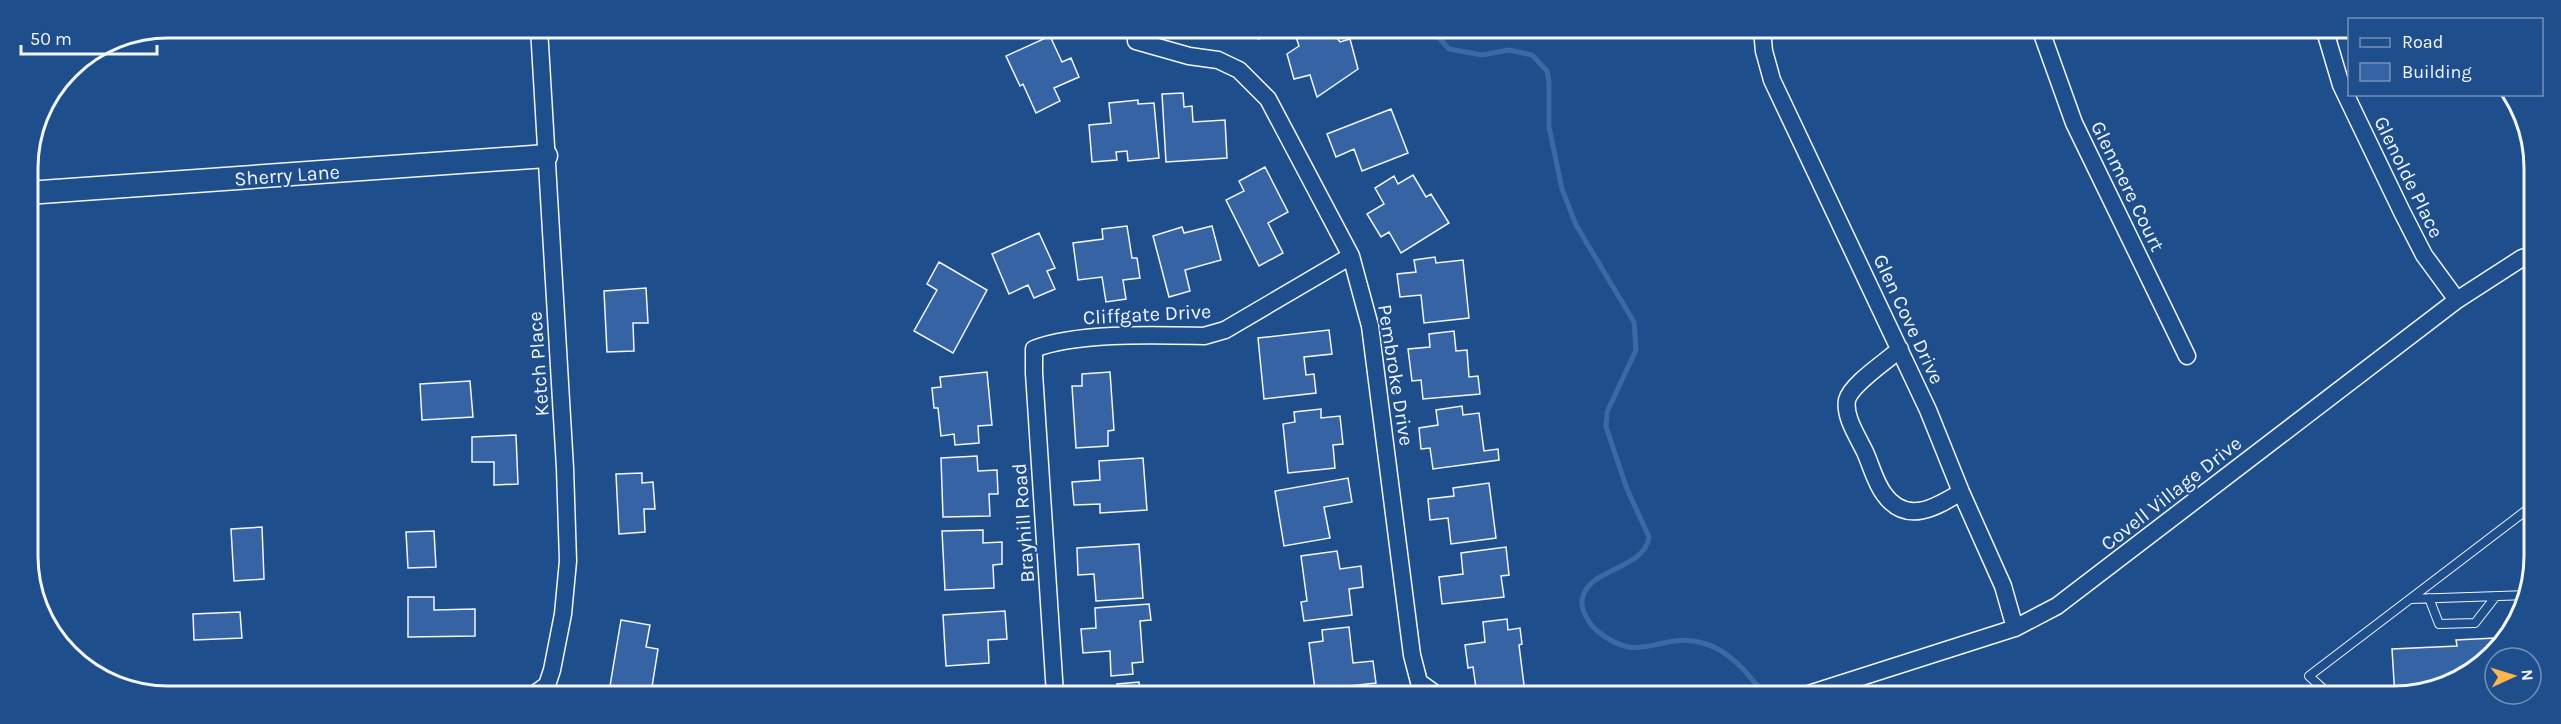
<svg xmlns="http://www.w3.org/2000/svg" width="2561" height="724" viewBox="0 0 2561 724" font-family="Karla,sans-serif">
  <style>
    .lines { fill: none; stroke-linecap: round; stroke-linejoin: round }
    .stream { stroke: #3b69a3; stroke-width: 5 }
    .building { fill: #3563a3; stroke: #f2f6ff; stroke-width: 1.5 }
    .lane-casing { stroke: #f2f6ff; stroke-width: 10 }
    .street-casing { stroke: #f2f6ff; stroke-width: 19 }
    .secondary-casing { stroke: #f2f6ff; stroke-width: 25 }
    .lane { stroke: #1f4e8c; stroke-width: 8 }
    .street { stroke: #1f4e8c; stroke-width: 16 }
    .secondary { stroke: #1f4e8c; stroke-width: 22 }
    .labels { text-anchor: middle; stroke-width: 4.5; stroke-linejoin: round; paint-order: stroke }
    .street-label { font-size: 20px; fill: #f2f6ff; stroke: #1f4e8c }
    .rim { fill: none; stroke: #f2f6ff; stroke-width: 3 }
  </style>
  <rect width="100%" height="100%" fill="#1f4e8c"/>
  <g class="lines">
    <path class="stream" d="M1432,30l17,19 33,6 27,-5 23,5 15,16 2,11v45l13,62 14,36 58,97 2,28 -29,62 -1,15 21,62 22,48c-5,34 -63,30 -67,64 -1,9 7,22 13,28 46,40 63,1 108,14 28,8 45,31 62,52"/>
  </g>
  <path class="building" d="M1233,29h29l-3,10z
    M1302,29h29l9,13 10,-3 8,30 -41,28 -7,-22 -16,4 -7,-25 12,-8 -4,-12z
    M1050,36l12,26 9,-4 8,19 -25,11 6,13 -24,12 -13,-29 -3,2 -14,-30z
    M1183,93l1,14 8,-1 1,16 32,-2 2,38 -61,4 -4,-68z
    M1138,100v4l16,-1 5,55 -31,3 -1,-10 -11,1 1,8 -25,2 -3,-37 22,-2 -2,-20z
    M1391,109l17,44 -46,18 -8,-22 -18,8 -9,-23z
    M1265,167l23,45 -20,11 15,30 -24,13 -33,-66 18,-9 -5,-10z
    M1413,175l13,22 5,-3 18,29 -48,30 -12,-21 -8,5 -14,-23 17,-10 -9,-16 19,-12 4,8z
    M1127,226l5,32h5l3,20 -17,2 3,19 -20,3 -4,-25 -24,3 -5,-37 30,-4 -1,-10z
    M1212,226l9,34 -36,10 5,21 -21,6 -16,-61 29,-9 2,6z
    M1039,233l16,35 -8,3 8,18 -21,9 -6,-13 -19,9 -17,-40z
    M1435,257l1,6 27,-3 6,58 -45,5 -3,-28 -21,2 -3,-23 19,-2 -2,-12z
    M939,262l48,28 -34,63 -39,-22 23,-41 -10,-6z
    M646,288l2,35h-15l1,28 -27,1 -3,-61z
    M1329,330l3,24 -28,3 2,18 8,-1 2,19 -52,6 -6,-61z
    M1454,331l2,20 11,-1 2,27 9,-1 2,18 -57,5 -2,-19 -9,1 -4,-32 22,-2 -1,-13z
    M987,372l5,53 -14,1 1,17 -24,2 -1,-11 -13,2 -3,-28h-4l-2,-20 9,-1 -1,-10z
    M1110,372l4,58 -6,1v15l-32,2 -4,-62h10v-12z
    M470,381l3,36 -51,3 -2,-36z
    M1462,406l1,9 16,-2 5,38 14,-2 1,11 -66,9 -3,-21 -9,1 -2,-21 19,-3 -2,-15z
    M1321,409v9l19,-2 3,28 -10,1 2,23 -47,5 -5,-49 12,-2 -1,-10z
    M516,435l2,49 -24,1v-23h-22v-25z
    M977,456l1,15 19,-1 1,24h-9l1,22 -47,1 -2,-59z
    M1143,458l4,52 -47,3v-9l-26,1 -2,-23 28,-2 -1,-19z
    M642,473v10l11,-1 2,27h-11l1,23 -26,2 -3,-60z
    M1348,478l4,24 -28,5 6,31 -46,8 -9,-55z
    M1489,483l7,55 -45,6 -3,-26 -18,2 -2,-21 26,-3 -1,-8z
    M262,527l2,52 -30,2 -3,-52z
    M983,530v13l19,-1v22l-9,1 1,23 -49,2 -3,-59z
    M434,531l2,36 -28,1 -2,-36z
    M1139,544l4,54 -47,3 -2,-27 -16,1 -1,-27z
    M1506,547l3,28 -8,1 3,21 -62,7 -3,-27 24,-3 -2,-21z
    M1337,551l3,18 21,-3 2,21 -14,2 3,26 -48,6 -3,-19 6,-1 -6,-45z
    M408,597h26v13l41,-1v27l-67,1z
    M1149,604l2,16 -11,1 3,41 -11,1 1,11 -22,2 -1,-25 -27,2 -2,-24 15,-1 -1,-20z
    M1005,611l2,28 -19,1 1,23 -43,3 -3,-51z
    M240,612l2,26 -48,2 -1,-26z
    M1507,619l1,11 12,-2 2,16 -3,1 6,48 -48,2 -4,-28 -5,1 -3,-23 20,-3 -2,-20z
    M621,620l29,5 -4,22 12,2 -7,44h-33l1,-6 -9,-1z
    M1349,627l4,36 20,-2 3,22 -61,7 -6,-47 14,-2 -1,-11z
    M2495,638l1,5 -17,25 -76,29h-8l-3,-48 65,-3 -1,-6z
    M1139,682l1,12h-22l-1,-10z
    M776,688v6h-26v-4z
    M979,689l18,1v4h-58v-3z"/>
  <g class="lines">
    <g class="lane-casing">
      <path id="lane" d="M2429,598l10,26 36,-1 21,-27
        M2411,599l117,-4
        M2332,697l-23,-21 219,-167 2,19"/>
    </g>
    <g class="street-casing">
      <path id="street" d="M1762,30l2,21 8,29 156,330 33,82 42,94 12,42
        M2041,31l33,92 113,233
        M2325,31l16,54 61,127 22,43 33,45
        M1136,41l53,15 29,4 21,10 29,29 83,157 19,70 42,329 7,27
        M1900,349c-13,12 -49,35 -53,51 -3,17 11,37 18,52 6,13 10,30 19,42 22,31 51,14 77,-2
        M536,693l11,-8 5,-15 11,-56 5,-53 -3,-93 -26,-440
        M1055,694l-21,-321v-24c43,-17 123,-14 170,-13l21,-6 126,-74
        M1422,695l-3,-13 18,13
        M1802,696l213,-68 42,-22 400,-306 65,-42 9,-3"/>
    </g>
    <g class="secondary-casing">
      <path id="secondary" d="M27,193l519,-37"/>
    </g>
    <use href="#lane" class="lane"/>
    <use href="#street" class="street"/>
    <use href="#secondary" class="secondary"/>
  </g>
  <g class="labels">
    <g class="street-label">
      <text transform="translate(287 175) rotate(-4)" y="7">Sherry Lane</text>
      <text transform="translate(2409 177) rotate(64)" y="7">Glenolde Place</text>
      <text transform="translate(2128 186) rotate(64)" y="7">Glenmere Court</text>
      <text transform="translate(1147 314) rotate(-3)" y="7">Cliffgate Drive</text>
      <text transform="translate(1909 319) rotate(65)" y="7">Glen Cove Drive</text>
      <text transform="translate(538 364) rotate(-94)" y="7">Ketch Place</text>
      <text transform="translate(1396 375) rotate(81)" y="7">Pembroke Drive</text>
      <text transform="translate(2171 493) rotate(-38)" y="7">Covell Village Drive</text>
      <text transform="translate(1023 523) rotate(-94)" y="7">Brayhill Road</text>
    </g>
  </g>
  <path d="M0 0H2561V724H0ZM168 38H2394A130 130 0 0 1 2524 168V556A130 130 0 0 1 2394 686H168A130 130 0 0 1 38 556V168A130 130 0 0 1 168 38Z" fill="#1f4e8c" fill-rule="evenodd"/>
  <path class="rim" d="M168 38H2394A130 130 0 0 1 2524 168V556A130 130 0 0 1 2394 686H168A130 130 0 0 1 38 556V168A130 130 0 0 1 168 38Z"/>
  <rect x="2348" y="18" width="195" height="78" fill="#1f4e8c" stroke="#7391ba" stroke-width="1.5"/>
  <rect x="2360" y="38" width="30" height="9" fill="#1f4e8c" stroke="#7391ba" stroke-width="1.5"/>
  <text x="2402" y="48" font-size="18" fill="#f2f6ff">Road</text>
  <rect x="2360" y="63" width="30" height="18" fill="#3563a3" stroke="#7391ba" stroke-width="1.5"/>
  <text x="2402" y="78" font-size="18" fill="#f2f6ff">Building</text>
  <g transform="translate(2513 676) rotate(86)"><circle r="28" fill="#1f4e8c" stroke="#7391ba" stroke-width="1.5"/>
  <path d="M0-4.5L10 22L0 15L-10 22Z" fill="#ffb74d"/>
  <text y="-9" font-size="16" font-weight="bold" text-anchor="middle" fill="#f2f6ff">N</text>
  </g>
  <path d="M21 45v9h136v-9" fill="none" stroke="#f2f6ff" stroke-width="3"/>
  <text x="30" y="45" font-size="18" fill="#f2f6ff" stroke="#1f4e8c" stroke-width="4.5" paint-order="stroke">50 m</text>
</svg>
